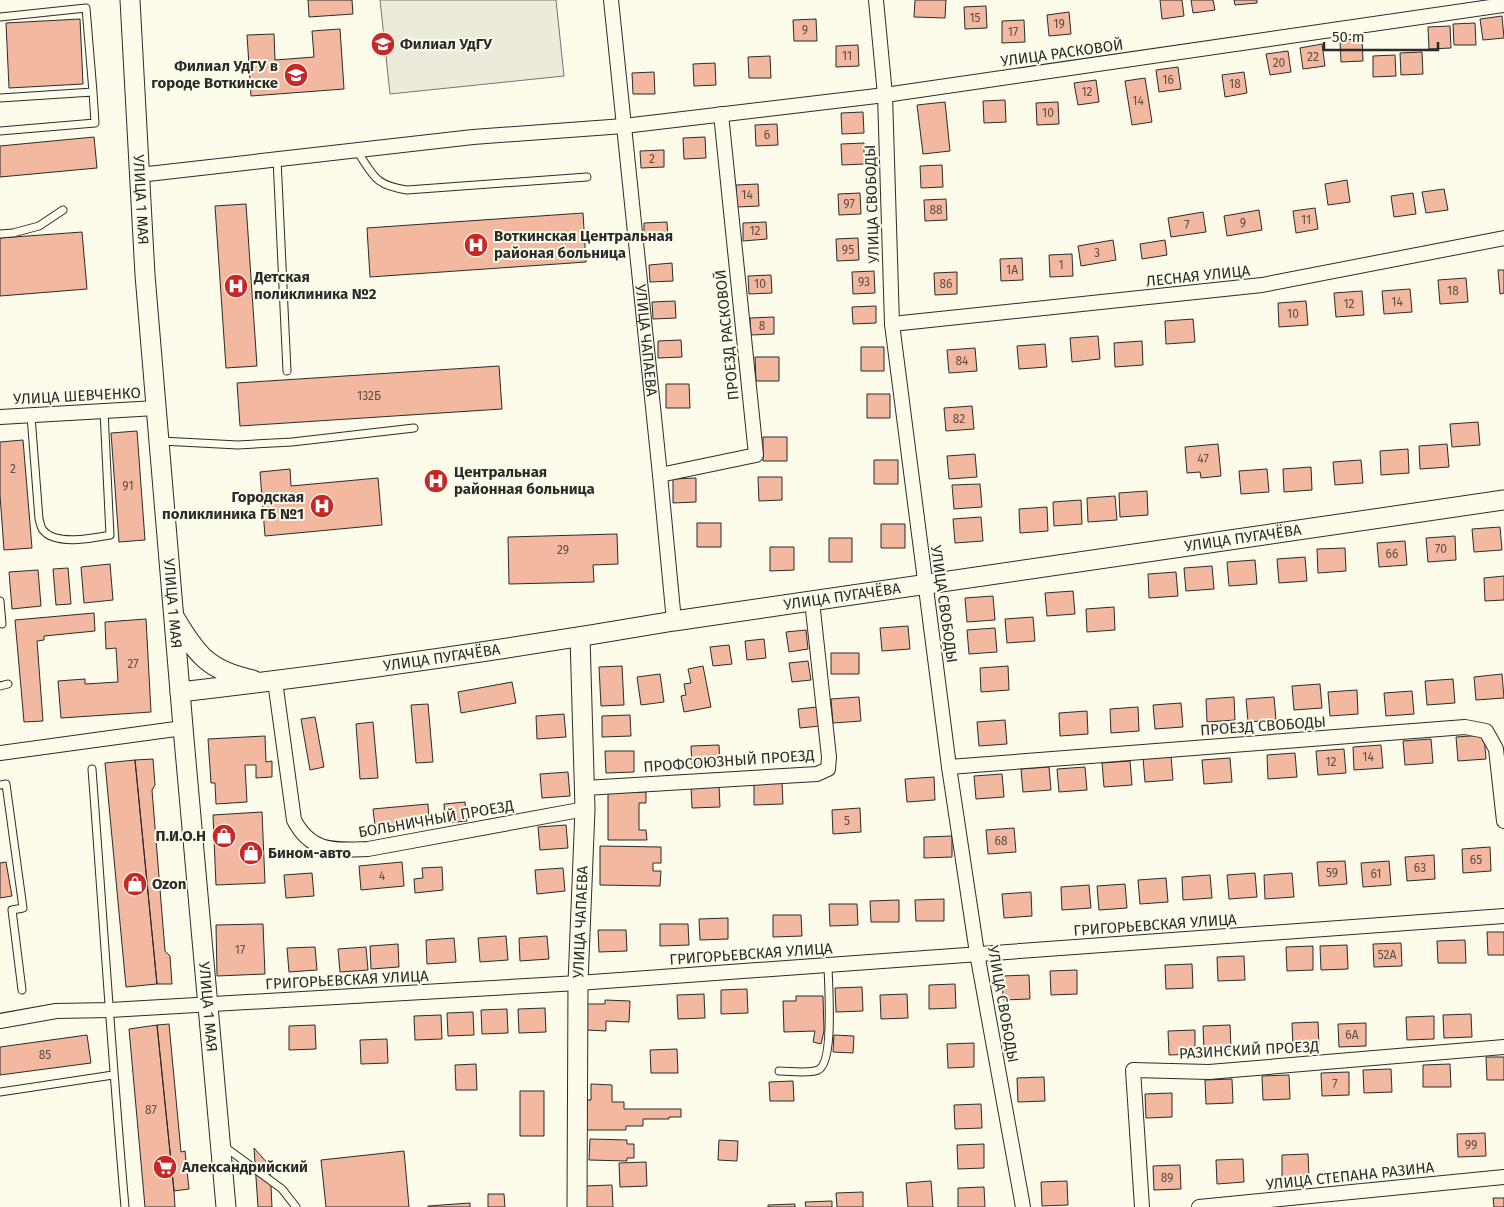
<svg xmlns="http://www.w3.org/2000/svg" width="1504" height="1207" viewBox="0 0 1504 1207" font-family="'Fira Sans',sans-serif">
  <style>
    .green { fill: #ecebdb; stroke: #74746e }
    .building { fill: #f2b8a0; stroke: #2b2b2b }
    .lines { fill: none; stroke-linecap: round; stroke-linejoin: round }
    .lane-casing { stroke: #2b2b2b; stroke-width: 9 }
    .street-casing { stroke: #2b2b2b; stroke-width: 16 }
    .secondary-casing { stroke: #2b2b2b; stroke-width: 21 }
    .lane { stroke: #fdfbea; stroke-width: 7 }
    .street { stroke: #fdfbea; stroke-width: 14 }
    .secondary { stroke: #fdfbea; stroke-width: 19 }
    .labels { text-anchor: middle; stroke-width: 4; stroke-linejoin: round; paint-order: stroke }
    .number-label { font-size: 12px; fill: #5d4e48 }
    .poi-label { font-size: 15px; font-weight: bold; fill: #2b2b2b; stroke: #fdfbea; text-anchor: start }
    .street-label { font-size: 15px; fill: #2b2b2b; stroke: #fdfbea }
  </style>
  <rect width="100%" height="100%" fill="#fdfbea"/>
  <path class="green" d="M380,0h176l8,76 -174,18z"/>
  <path class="building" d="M308,0h44l1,14 -44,3z
    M915,0h31l-1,18 -31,-1z
    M1160,0h22l2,16 -22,3z
    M1191,0h22l2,10 -22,3z
    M1234,0h23v3l-22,2z
    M986,6l1,22 -22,1 -1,-22z
    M1069,12l2,22 -22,2 -2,-21z
    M1502,16l2,22 -21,2 -3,-21z
    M80,19l3,65 -74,4 -3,-65z
    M816,19l1,22h-23l-1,-21z
    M1024,20l1,22 -23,1v-22z
    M1475,23l1,22h-22l-1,-21z
    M1450,26l1,22 -22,1 -1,-22z
    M340,29l4,60 -93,7 -4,-61 27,-1 1,26 39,-3 -2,-26z
    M1362,39l1,22 -22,1 -1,-22z
    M1322,44l3,22 -22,3 -3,-21z
    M858,45l1,21 -23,1v-21z
    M1288,51l3,21 -21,3 -4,-21z
    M1422,52l1,22 -22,1 -1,-22z
    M1395,55l1,21 -23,1v-21z
    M770,56l1,22h-22l-1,-21z
    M715,63l1,22 -22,1 -1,-22z
    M1178,67l3,22 -22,3 -3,-22z
    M654,72l1,22h-22l-1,-21z
    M1244,72l3,21 -22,4 -3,-22z
    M1145,78l7,44 -20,3 -7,-44z
    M1096,80l3,22 -21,3 -4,-22z
    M1005,100l1,22 -22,1 -1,-22z
    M945,102l5,49 -27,3 -6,-49z
    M1058,102l1,22 -22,1 -1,-22z
    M863,112l1,21 -22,1 -1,-21z
    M777,124l1,21 -22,1 -1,-21z
    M94,137l3,31 -97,9v-31z
    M705,137l1,21 -22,1 -1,-21z
    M864,143v21l-22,1 -1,-21z
    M664,150v17l-23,1 -1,-17z
    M942,165l1,22 -22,1 -1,-22z
    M1347,180l3,22 -22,3 -3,-21z
    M758,184l1,22 -22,1 -1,-22z
    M1444,189l4,21 -22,3 -4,-21z
    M860,193l1,21 -22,1 -1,-21z
    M1413,193l3,21 -22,3 -3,-21z
    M946,199l1,21 -22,1 -1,-21z
    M246,204l11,162 -31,2 -11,-162z
    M1315,208l3,21 -22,4 -3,-22z
    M1259,210l3,20 -35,6 -3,-20z
    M1203,212l3,20 -35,5 -3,-19z
    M583,213l3,49 -216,15 -3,-49z
    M667,222l1,17 -24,1v-17z
    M766,222l1,17 -24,2v-18z
    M82,232l5,57 -87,7v-58z
    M858,238l1,22 -22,1 -1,-22z
    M1113,240l3,20 -35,6 -3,-20z
    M1165,240l2,15 -25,4 -2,-15z
    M1072,254l1,22 -23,1 -1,-22z
    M1022,258l1,22 -22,1 -1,-22z
    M672,263l1,18 -23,1 -1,-17z
    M1498,270h6v23l-4,1z
    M874,271l1,22 -22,1 -1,-22z
    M957,272v22l-22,1 -1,-22z
    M771,275l1,18 -23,1 -1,-18z
    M1466,278l2,24 -28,2 -2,-24z
    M1410,289l2,23 -28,2 -2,-23z
    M1362,291l2,24 -28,2 -2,-24z
    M675,301l1,17 -23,1 -1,-17z
    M1306,301l2,24 -29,2 -1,-24z
    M876,306v17l-23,1 -1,-17z
    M774,317v17l-23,1 -1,-17z
    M1193,319l2,23 -29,2 -1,-23z
    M1098,336l2,23 -28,3 -2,-24z
    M681,340l1,17 -24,1v-17z
    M1142,341l1,24 -28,2 -1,-24z
    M1045,344l2,23 -28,2 -2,-23z
    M861,347h23v24h-23z
    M975,348l2,23 -28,2 -2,-23z
    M755,357h24v24h-23z
    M499,366l3,43 -262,17 -3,-43z
    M666,384h23l1,24h-24z
    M867,394h23v24h-23z
    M972,406l2,23 -28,2 -2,-23z
    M1478,422l2,23 -28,2 -2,-23z
    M137,431l8,109 -26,2 -8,-109z
    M763,437h24v24h-24z
    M23,440l9,108 -28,2 -4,-55v-53z
    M1218,444l3,32 -20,2 -1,-6 -13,1 -2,-26z
    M1447,444l2,23 -29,2 -1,-23z
    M1408,449l1,24 -28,2 -1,-24z
    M975,454l2,23 -28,2 -2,-23z
    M874,460h24v24h-24z
    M1361,460l2,23 -28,2 -2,-23z
    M1311,467l1,23 -28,2 -1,-23z
    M290,469l1,17 87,-8 4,47 -117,11 -5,-64z
    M1267,469l2,23 -28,2 -2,-23z
    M758,477h24v23l-23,1z
    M696,478v24l-23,1v-24z
    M980,484l2,23 -28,2 -2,-24z
    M1147,491l1,24 -28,2 -1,-24z
    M1115,496l2,24 -29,2 -1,-24z
    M1081,500l1,24 -28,2 -1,-24z
    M1047,507l1,24 -28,2 -1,-24z
    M981,517l2,24 -28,2 -2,-24z
    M697,523h24v24h-24z
    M881,524h24v24h-24z
    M1500,527l2,23 -28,2 -2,-23z
    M617,534l1,30 -25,1 1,17 -85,2 -1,-47z
    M1455,536l1,24 -28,2 -2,-24z
    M829,538h23v24h-23z
    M1405,541l2,24 -28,2 -2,-24z
    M770,547h24v23l-24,1z
    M1345,548l1,23 -28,2 -1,-24z
    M1305,557l2,24 -28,2 -2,-24z
    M1255,560l2,24 -28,2 -2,-24z
    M110,564l3,36 -29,3 -3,-36z
    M1212,566l2,23 -28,2 -2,-23z
    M68,568l3,36 -15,1 -3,-36z
    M38,570l3,36 -29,3 -3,-37z
    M1176,572l2,24 -29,2 -1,-24z
    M1504,576v24l-19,1 -1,-23z
    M1073,591l2,23 -28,2 -2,-23z
    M993,596l2,24 -28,2 -2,-24z
    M1114,607l1,23 -28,2 -1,-23z
    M94,613l1,18 -51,5v4l-7,1 6,80 -19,1 -9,-102z
    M1033,617l2,24 -28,2 -2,-24z
    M146,619l5,93 -90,6 -3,-37 27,-2v5l33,-2 -2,-34 -10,1 -1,-27z
    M908,626l2,23 -28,2 -2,-23z
    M995,628l2,24 -28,2 -2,-24z
    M806,630l2,19 -19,3 -3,-20z
    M764,639l2,19 -19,2 -2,-19z
    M729,645l3,19 -19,2 -3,-19z
    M831,653h28v21h-28z
    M808,661l3,19 -19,2 -3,-19z
    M622,666l2,39 -23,1 -2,-39z
    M703,666l8,41 -27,5 -3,-16 5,-1 -2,-11 7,-1 -3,-14z
    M1008,666l1,24 -28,2 -1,-24z
    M660,674l4,28 -23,3 -4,-28z
    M1502,674l2,24 -28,2 -2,-23z
    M1453,679l2,24 -28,2 -2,-24z
    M512,682l4,21 -55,10 -3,-21z
    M1320,684l2,24 -28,2 -2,-24z
    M1357,690l1,24 -28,2 -2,-24z
    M1412,691l2,23 -28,2 -2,-23z
    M859,697l2,24 -28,2 -2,-24z
    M1234,697l1,23 -28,2 -1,-23z
    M1274,697l2,23 -28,2 -2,-23z
    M1181,703l2,24 -28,2 -2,-24z
    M428,704l5,58 -17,1 -5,-58z
    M817,707l3,19 -20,2 -2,-19z
    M1138,707l1,24 -28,2 -1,-24z
    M1087,711l1,23 -28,2 -1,-23z
    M564,714l2,23 -29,2 -1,-23z
    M630,715l1,21 -29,1v-21z
    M315,717l9,50 -14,3 -9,-51z
    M1005,720l2,24 -28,2 -2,-24z
    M373,722l5,56 -18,1 -4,-55z
    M1484,735l2,24 -28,2 -2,-24z
    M265,736l1,26 6,-1v16l-16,1v-13h-11l2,37 -31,2 -1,-21h-4l-3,-44z
    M1431,739l2,24 -28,2 -2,-24z
    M719,745l1,22h-28l-1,-21z
    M1381,745l2,23 -29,2 -1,-23z
    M1344,749l2,24 -28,2 -2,-24z
    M605,751h29v21l-28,1z
    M1295,753l2,24 -29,2 -1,-24z
    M1171,756l2,24 -28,2 -2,-24z
    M1230,758l2,24 -28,2 -2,-24z
    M153,759l2,26 -3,5 13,161 5,5 2,28h-15l-22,-224z
    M135,760l22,224 -31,3 -21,-224z
    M1130,761l2,24 -28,2 -2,-24z
    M1049,767l2,23 -28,2 -2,-23z
    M1085,767l2,23 -28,2 -2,-23z
    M568,772l2,24 -28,2 -2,-24z
    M1002,774l2,23 -28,2 -2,-23z
    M934,777l1,23 -28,2 -2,-23z
    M782,783l1,21 -29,1v-21z
    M719,786l1,21 -28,1 -1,-21z
    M646,792v11h-7v27h7l1,10h-39v-47z
    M465,802l2,19 -22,2 -1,-19z
    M428,804l1,18 -54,4 -2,-17z
    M860,808l1,24 -28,2 -1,-24z
    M262,812l3,71 -49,2 -3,-70z
    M566,825l2,23 -28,2 -2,-23z
    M1014,828l2,24 -28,2 -2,-24z
    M952,836v21l-28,1v-21z
    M600,846l61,1v16h-8v8h8l-1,15 -60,-1z
    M1490,847l1,24 -28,2 -1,-24z
    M1434,855l1,24 -28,2 -2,-24z
    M1345,861l2,23 -28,2 -2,-24z
    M1389,861l2,24 -28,2 -2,-24z
    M6,862l6,34 -12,2v-35z
    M402,862l2,24 -43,4 -2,-24z
    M442,867l1,23 -28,3 -1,-14 9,-1 -1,-10z
    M563,868l2,23 -28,3 -2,-24z
    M312,873l2,23 -28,2 -2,-23z
    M1255,873l2,24 -28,2 -2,-24z
    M1292,873l2,24 -29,2 -1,-24z
    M1210,875l2,23 -29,2 -1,-23z
    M1166,878l2,24 -28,2 -2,-24z
    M1125,884l2,24 -28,2 -2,-24z
    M1089,885l2,23 -29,2 -1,-23z
    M1031,892l1,24 -28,2 -2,-24z
    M944,899v22h-28l-1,-21z
    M899,900v22h-28l-1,-21z
    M829,904h28l1,21 -28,1z
    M773,915h28l1,21 -29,1z
    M728,918v21l-28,1 -1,-21z
    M263,924l2,50 -48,2 -1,-51z
    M660,924h28l1,21 -29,1z
    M598,930h28l1,21 -28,1z
    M1487,932h17v23h-16z
    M506,936l2,24 -28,2 -2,-24z
    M547,936l2,23 -29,2 -1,-23z
    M454,938l2,24 -29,2 -1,-24z
    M1465,940l1,23h-28l-1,-22z
    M1401,943l1,23 -28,1 -1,-23z
    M398,944l1,23 -28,2 -1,-23z
    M1347,945l1,24 -27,1 -1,-24z
    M1313,946v24l-26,1 -1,-24z
    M315,947l2,23 -28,2 -2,-24z
    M366,947l2,23 -28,2 -2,-23z
    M1244,956l1,24 -27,1 -1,-24z
    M1192,964l1,24 -27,1 -1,-24z
    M1077,970v24l-26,1 -1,-24z
    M1029,975l1,24 -27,1 -1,-24z
    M955,984l1,24 -27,1v-24z
    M862,987l1,24 -27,1 -1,-24z
    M747,989l1,24 -27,1v-24z
    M704,994l1,24 -27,1 -1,-24z
    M907,994l1,24 -27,1 -1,-24z
    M796,996h27l1,35 -3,13 -8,-2 2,-11 -31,1 -1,-31h13z
    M605,1000l25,1 -1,21 -23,-1v10l-19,-1v-26h18z
    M545,1008l1,24 -27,1 -1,-24z
    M507,1009l1,24 -26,1 -1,-24z
    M473,1012l1,23 -26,1 -1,-23z
    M1471,1014l1,23 -28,1 -1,-23z
    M441,1015l1,24 -27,1 -1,-24z
    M1434,1016v23l-27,1 -1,-23z
    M1318,1022l1,24 -26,1 -1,-24z
    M1366,1023v23l-27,1 -1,-23z
    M169,1024l12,128 4,-1 4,38 -15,2 -17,-166z
    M157,1025l17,166 1,16h-30l-16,-178z
    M315,1025l1,24 -27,1v-24z
    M1230,1025l1,24 -27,1 -1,-24z
    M1195,1030v24l-26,1 -1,-24z
    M87,1035l4,28 -91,12v-28z
    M834,1035l20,1 -1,17 -20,-1z
    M387,1039l1,24 -27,1 -1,-24z
    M974,1043v24l-26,1 -1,-24z
    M677,1049l1,24h-27l-1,-23z
    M1486,1057h18v23h-17z
    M476,1064l1,26h-21l-1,-25z
    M1450,1064l1,23h-28v-22z
    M1391,1069l1,23 -28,1 -1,-23z
    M1349,1072v23l-27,1 -1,-23z
    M1289,1075l1,24 -27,1 -1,-24z
    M1044,1077l1,24 -27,1 -1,-24z
    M1232,1079l1,24 -27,1 -1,-24z
    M793,1081l1,20h-24l-1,-19z
    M591,1084l21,1v17h12v7h57v8h-12v2h-26v7h-17v4h-40v-30h5z
    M520,1091h24v45h-24z
    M1172,1093v24l-26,1 -1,-24z
    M981,1104l1,24 -27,1 -1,-24z
    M1485,1133l1,23 -28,1 -1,-23z
    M590,1139l37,1v4h7v14h-7v3l-38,-1z
    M719,1140l19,1 -1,20 -19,-1z
    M984,1144v24l-26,1 -1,-24z
    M254,1148l16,18 2,41h-14z
    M404,1151l5,56h-83l-5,-47z
    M1308,1154l1,24 -27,1v-24z
    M1243,1159l1,23 -27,2 -1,-24z
    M646,1162l1,24 -27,1 -1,-24z
    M1180,1165l1,24 -27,1 -1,-24z
    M931,1181l2,26h-25l-2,-24z
    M1067,1181l1,24 -26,1 -1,-24z
    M612,1185l1,22h-27l-1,-21z
    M984,1187l1,20h-27v-19z
    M863,1192v15h-26l-1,-14z
    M488,1194h16l1,13h-17z
    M1493,1198h11v9h-10z
    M832,1201v6h-26l-1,-5z
    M470,1203v4h-42v-1z
    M795,1204v3h-27v-2z"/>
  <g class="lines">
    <g class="lane-casing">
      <path id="lane" d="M0,17l86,-9 7,84 -93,6
        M0,131l95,-8 -2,-31
        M357,151c17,25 17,34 50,39l180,-13
        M277,159l10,212
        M0,234l13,-1 26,-7 24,-16
        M31,416l8,103c1,3 2,9 4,11 12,16 51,8 67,5l-6,-124
        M161,441l77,4 54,-3 122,-14
        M0,601l2,23
        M0,686l8,-2
        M92,769c11,146 20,292 33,438
        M0,785l6,-1 17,124 -11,2 10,80
        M779,1071c11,0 29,3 39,-1 17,-7 10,-87 10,-106
        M0,1092l113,-17
        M225,1147l57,42 14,18"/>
    </g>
    <g class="street-casing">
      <g id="street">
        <path id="s1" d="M611,0l49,475 14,146"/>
        <path d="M876,0l9,95 7,229 57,443 28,186 46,254"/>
        <path d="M139,175l334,-38 151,-11 261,-31 619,-90"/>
        <path d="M892,324l370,-39 242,-47"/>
        <path d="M0,417l156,-9"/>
        <path d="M660,475l96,-20 -35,-341"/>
        <path d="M275,681l19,139c17,33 41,30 74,29l217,-40"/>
        <path d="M0,753l183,-25"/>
        <path d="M949,767l516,-40 21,4 10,18 8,72"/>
        <path d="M585,788l232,-14 11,-5 1,-12 -17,-156"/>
        <path d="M0,1021l56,-10 54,-1 468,-27 926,-67"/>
        <path d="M1142,1207l-9,-137 76,2 295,-25"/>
        <path d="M1199,1207l305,-30"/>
      </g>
    </g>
    <g class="secondary-casing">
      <g id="secondary">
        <path id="s2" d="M130,0l15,275 39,464 42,468"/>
        <path d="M175,618c22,37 34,53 78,62"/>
        <path id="s3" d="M180,692c165,-19 330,-43 494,-71l830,-121"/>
        <path id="s4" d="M577,1207l1,-224 7,-174 -5,-172"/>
      </g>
    </g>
    <use href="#lane" class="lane"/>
    <use href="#street" class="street"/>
    <use href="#secondary" class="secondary"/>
  </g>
  <defs>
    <g id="university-disc" transform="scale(1.25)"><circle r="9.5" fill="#c62828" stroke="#fdfbea"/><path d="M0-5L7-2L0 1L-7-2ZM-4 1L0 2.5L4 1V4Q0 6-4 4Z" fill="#fff"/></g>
    <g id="hospital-disc" transform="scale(1.25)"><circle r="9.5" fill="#c62828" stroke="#fdfbea"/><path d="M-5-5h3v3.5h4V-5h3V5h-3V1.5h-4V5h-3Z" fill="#fff"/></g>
    <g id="shop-disc" transform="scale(1.25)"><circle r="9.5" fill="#c62828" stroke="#fdfbea"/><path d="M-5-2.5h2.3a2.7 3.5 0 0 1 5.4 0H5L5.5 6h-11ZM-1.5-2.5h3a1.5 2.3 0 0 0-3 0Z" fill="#fff"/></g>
    <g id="supermarket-disc" transform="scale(1.25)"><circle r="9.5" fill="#c62828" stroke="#fdfbea"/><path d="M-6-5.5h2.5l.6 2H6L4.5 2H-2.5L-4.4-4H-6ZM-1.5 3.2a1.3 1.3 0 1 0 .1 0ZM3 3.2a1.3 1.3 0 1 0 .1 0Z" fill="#fff"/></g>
  </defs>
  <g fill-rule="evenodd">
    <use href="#university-disc" x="383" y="44"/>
    <use href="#university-disc" x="296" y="75"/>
    <use href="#hospital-disc" x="476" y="245"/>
    <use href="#hospital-disc" x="236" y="286"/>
    <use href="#hospital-disc" x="436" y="481"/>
    <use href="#hospital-disc" x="322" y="506"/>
    <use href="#shop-disc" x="224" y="836"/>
    <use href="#shop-disc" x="251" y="853"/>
    <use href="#shop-disc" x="135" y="884"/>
    <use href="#supermarket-disc" x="165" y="1167"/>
  </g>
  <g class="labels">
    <g class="number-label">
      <text x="975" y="22">15</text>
      <text x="1059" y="28">19</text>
      <text x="805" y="34">9</text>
      <text x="1013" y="36">17</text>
      <text x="847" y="60">11</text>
      <text x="1313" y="61">22</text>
      <text x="1279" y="67">20</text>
      <text x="1168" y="84">16</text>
      <text x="1235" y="88">18</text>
      <text x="1087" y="96">12</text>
      <text x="1138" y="105">14</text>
      <text x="1048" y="117">10</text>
      <text x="767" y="139">6</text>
      <text x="652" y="163">2</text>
      <text x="747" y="199">14</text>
      <text x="849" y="208">97</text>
      <text x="936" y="214">88</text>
      <text x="1306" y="224">11</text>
      <text x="1243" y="227">9</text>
      <text x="1187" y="229">7</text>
      <text x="755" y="235">12</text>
      <text x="848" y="254">95</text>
      <text x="1097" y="257">3</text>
      <text x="1061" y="269">1</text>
      <text x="1012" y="274">1А</text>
      <text x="864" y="286">93</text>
      <text x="760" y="288">10</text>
      <text x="946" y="288">86</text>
      <text x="1453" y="295">18</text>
      <text x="1397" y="306">14</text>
      <text x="1349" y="308">12</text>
      <text x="1293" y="318">10</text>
      <text x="762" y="330">8</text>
      <text x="962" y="365">84</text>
      <text x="369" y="400">132Б</text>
      <text x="959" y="423">82</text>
      <text x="1203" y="463">47</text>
      <text x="13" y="473">2</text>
      <text x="128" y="490">91</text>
      <text x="1441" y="553">70</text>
      <text x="563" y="554">29</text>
      <text x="1392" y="558">66</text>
      <text x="133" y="668">27</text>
      <text x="1368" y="761">14</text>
      <text x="1331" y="766">12</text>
      <text x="847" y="825">5</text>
      <text x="1001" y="845">68</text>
      <text x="1476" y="864">65</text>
      <text x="1420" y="872">63</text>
      <text x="1332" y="877">59</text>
      <text x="1376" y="878">61</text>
      <text x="382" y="880">4</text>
      <text x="240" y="954">17</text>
      <text x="1387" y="959">52А</text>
      <text x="1352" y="1039">6А</text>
      <text x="45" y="1059">85</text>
      <text x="1335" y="1088">7</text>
      <text x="151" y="1114">87</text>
      <text x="1471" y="1149">99</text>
      <text x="1167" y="1182">89</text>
    </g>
    <g class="poi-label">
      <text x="400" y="49">Филиал УдГУ</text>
      <text x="278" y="71" text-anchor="end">Филиал УдГУ в<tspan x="278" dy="17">городе Воткинске</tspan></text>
      <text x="494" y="241">Воткинская Центральная<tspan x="494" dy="17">районая больница</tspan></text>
      <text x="254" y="282">Детская<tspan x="254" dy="17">поликлиника №2</tspan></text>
      <text x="454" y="477">Центральная<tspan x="454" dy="17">районная больница</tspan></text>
      <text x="304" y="502" text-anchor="end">Городская<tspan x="304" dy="17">поликлиника ГБ №1</tspan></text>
      <text x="206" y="841" text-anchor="end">П.И.О.Н</text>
      <text x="268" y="858">Бином-авто</text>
      <text x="152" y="889">Ozon</text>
      <text x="182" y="1172">Александрийский</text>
    </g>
    <g class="street-label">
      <text transform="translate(1062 53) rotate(-8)" y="5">УЛИЦА РАСКОВОЙ</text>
      <text dy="5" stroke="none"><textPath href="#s2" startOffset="200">УЛИЦА 1 МАЯ</textPath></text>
      <text transform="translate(872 204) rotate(-92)" y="5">УЛИЦА СВОБОДЫ</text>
      <text transform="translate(1198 276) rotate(-6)" y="5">ЛЕСНАЯ УЛИЦА</text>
      <text transform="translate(727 335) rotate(-96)" y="5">ПРОЕЗД РАСКОВОЙ</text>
      <text dy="5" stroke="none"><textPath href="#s1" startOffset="342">УЛИЦА ЧАПАЕВА</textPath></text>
      <text transform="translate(77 396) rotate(-3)" y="5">УЛИЦА ШЕВЧЕНКО</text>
      <text dy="5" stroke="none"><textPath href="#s3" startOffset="1074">УЛИЦА ПУГАЧЁВА</textPath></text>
      <text dy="5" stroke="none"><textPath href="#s3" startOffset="669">УЛИЦА ПУГАЧЁВА</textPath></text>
      <text dy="5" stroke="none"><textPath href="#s2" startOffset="605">УЛИЦА 1 МАЯ</textPath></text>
      <text transform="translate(944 604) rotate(82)" y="5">УЛИЦА СВОБОДЫ</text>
      <text dy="5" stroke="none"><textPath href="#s3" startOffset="264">УЛИЦА ПУГАЧЁВА</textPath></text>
      <text transform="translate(1263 726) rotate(-4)" y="5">ПРОЕЗД СВОБОДЫ</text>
      <text transform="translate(729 761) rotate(-4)" y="5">ПРОФСОЮЗНЫЙ ПРОЕЗД</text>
      <text transform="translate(436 819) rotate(-10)" y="5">БОЛЬНИЧНЫЙ ПРОЕЗД</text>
      <text dy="5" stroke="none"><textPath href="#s4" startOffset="285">УЛИЦА ЧАПАЕВА</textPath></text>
      <text transform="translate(1155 925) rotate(-4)" y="5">ГРИГОРЬЕВСКАЯ УЛИЦА</text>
      <text transform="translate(751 954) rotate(-4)" y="5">ГРИГОРЬЕВСКАЯ УЛИЦА</text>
      <text transform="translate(347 980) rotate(-3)" y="5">ГРИГОРЬЕВСКАЯ УЛИЦА</text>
      <text transform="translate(1003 1004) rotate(80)" y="5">УЛИЦА СВОБОДЫ</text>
      <text dy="5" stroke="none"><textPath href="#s2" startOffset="1010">УЛИЦА 1 МАЯ</textPath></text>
      <text transform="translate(1249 1050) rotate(-3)" y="5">РАЗИНСКИЙ ПРОЕЗД</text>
      <text transform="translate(1350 1176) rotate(-6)" y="5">УЛИЦА СТЕПАНА РАЗИНА</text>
    </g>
  </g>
  <path d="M1324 42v8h114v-8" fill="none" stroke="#2b2b2b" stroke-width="2.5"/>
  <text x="1332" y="42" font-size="15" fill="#2b2b2b" stroke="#fdfbea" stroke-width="4" paint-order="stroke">50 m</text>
</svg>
